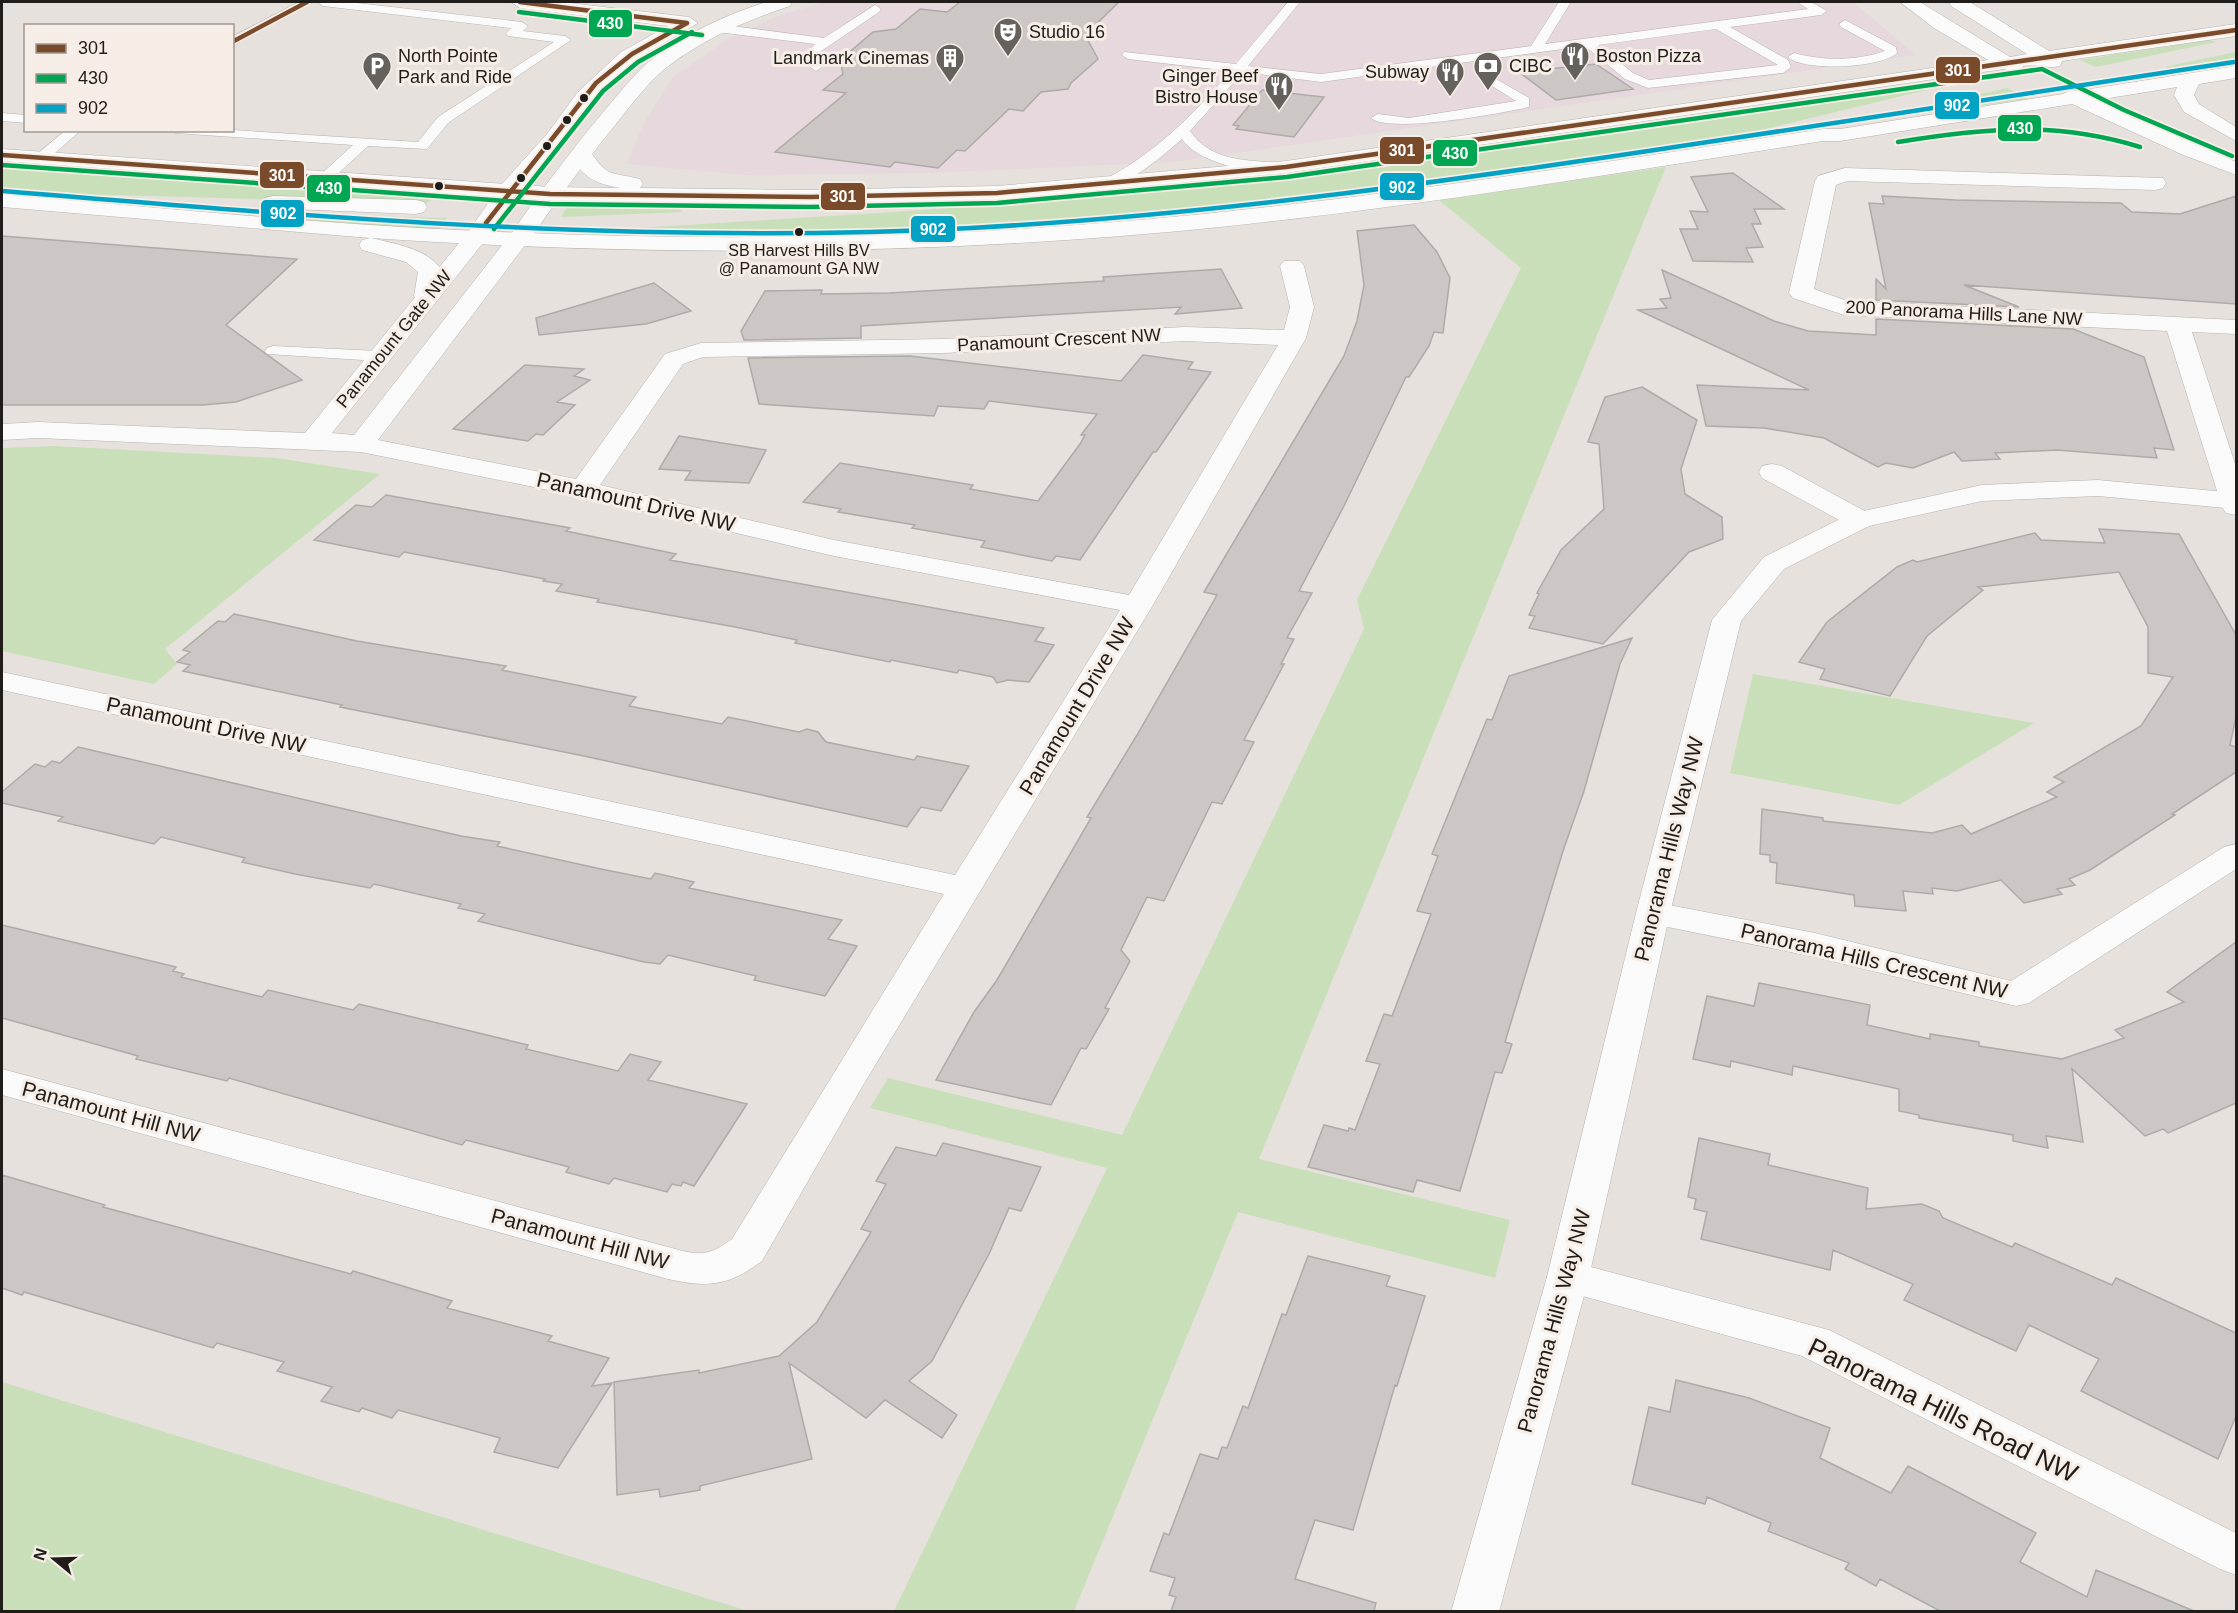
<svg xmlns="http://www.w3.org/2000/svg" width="2238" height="1613" viewBox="0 0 2238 1613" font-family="Arial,sans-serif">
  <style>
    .commercial { fill: #e6d8dd }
    .green { fill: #c8dfb9 }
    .building { fill: #ccc7c4; stroke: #aeaaa8; stroke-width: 1.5 }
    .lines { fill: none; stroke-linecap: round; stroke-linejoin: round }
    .service-casing { stroke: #b6b3af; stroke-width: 1 }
    .minor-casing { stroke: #b6b3af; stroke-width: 1 }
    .tertiary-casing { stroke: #b6b3af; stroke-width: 1 }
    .secondary-casing { stroke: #b6b3af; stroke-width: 1 }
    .service { fill: #fbfafa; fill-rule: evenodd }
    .minor { fill: #fbfafa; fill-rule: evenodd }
    .tertiary { fill: #fbfafa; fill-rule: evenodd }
    .secondary { fill: #fbfafa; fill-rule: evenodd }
    .bus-1-casing { stroke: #f6ede6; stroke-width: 8 }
    .bus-2-casing { stroke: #f6ede6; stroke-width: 8 }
    .bus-3-casing { stroke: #f6ede6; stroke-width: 8 }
    .bus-1 { stroke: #7a4b2a; stroke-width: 4.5 }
    .bus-2 { stroke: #00a651; stroke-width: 4.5 }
    .bus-3 { stroke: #02a2c5; stroke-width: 4.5 }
    .bus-dot { fill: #1f1c19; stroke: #f6ede6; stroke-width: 2 }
    .labels { text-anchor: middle; stroke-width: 6; stroke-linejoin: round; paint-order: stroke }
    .far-bus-label { font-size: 16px; fill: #1f1c19; stroke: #f6ede6 }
    .far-poi-label { font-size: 18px; fill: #1f1c19; stroke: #f6ede6; text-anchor: start }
    .far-street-label { font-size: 18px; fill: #1f1c19; stroke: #f6ede6 }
    .street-label { font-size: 21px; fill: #1f1c19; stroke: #f6ede6 }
    .near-street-label { font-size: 26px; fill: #1f1c19; stroke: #f6ede6 }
    .line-badge { stroke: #f6ede6; stroke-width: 2 }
    .badge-label { font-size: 16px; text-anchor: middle; font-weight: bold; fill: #fff }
  </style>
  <rect width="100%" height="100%" fill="#e6e1dc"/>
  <path class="commercial" d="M825,2h1028l63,53 -743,107 -246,11 -181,2 -119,-11 16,-39 29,-47 57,-40 52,-23z"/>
  <path class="green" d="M2210,40l6,2 -120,25 -16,-7z
    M2236,52v13l-60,8 -11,-6z
    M1942,80l9,4 -297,72 -415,58 -314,22 -179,3 -159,-2 4,-6c193,-13 387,-21 579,-43 258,-30 515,-70 772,-108z
    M2007,88l20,11 -121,17 -5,-4z
    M2,165l380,29 52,5 -10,5 -308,-9 -114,-1z
    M1666,167l-407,992 251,61 -15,58 -257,-66 -164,399h-180l213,-443 -237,-60 18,-30 234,57 242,-506 -7,-29 164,-332 -82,-68z
    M569,204l111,2 2,6 -121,5z
    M286,214l161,4 -9,12 -158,-12z
    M55,446l221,12 104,16 -215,175 12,15 -23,20 -152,-33v-203z
    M1753,674l281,49 -135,82 -169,-32z
    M2,1382l746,229h-746z"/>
  <path class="building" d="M960,2h159l-34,33 13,24 -27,24 -3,6 -27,3 -18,19 -14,-2 -44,42 -8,-1 -19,18 -43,-6 -5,5 -115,-15 71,-59 -23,-3 20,-16 -3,-14 33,-28 23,-3 24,-20 27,3z
    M1596,64l37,25 -77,11 -37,-28z
    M1262,90l62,7 -30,40 -58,-8 3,-3 -6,-1z
    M1733,173l51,36h-30l7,15h-9l11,23 -17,1 7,14 -60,-1 -13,-32h18l-8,-18 18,1 -17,-35z
    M1882,196l74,4 165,3 11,9 48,2 56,-18v108l-272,-19 55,22 -143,-7v-21l10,10 -17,-86 15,1z
    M1414,225l23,27 13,26 -7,55 -9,-1 -5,14 -20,31h-3l-62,129 -45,85 13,2 -25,45 7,1 -13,25h3l-40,76 10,2 -32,62 -10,-2 -48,99 -17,-4 -26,53 9,11 -25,47 4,1 -23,40 -5,-1 -30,57 -115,-25 38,-68 23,-32 94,-162 -4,-1 50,-82 80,-140 -13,-3 140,-236 13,-35 7,-36 -7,-54z
    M2,236l295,23 -71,66 76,55 -66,22 -33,3h-201z
    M1221,269l21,39 -67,6 6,-7 -320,19v12l-117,2 -3,-9 24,-40 57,-1 -1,4 68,-1 215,-12 -1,-4z
    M1662,270l112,51 34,10 68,4v-16l197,10 71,28 30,93 -20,-2 3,10 -100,-8 -62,3 5,6 -38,2 -8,-9 -41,16 -27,-5 -8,4 -54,-29 -60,-10 -58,-2 -9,-41 112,5 -171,-80 29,-2 -7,-9 11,-1z
    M654,283l37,28 -45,13 -107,11 -3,-17z
    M1143,355l50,7 -5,7 23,3 -55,80h-3l-73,108 -24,-4 -4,5 -71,-14 4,-6 -73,-13 3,-3 -77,-13 3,-3 -38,-7 37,-39 133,22 -3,4 68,12 42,-57 5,-9h-4l16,-21 -108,-13 -5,8 -46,-3 -4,10 -175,-12 -11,-46 162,-2 211,25z
    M525,365l59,4 -10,7 16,4 -33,22 18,3 -32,30 -7,-1 -8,7 -75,-12z
    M1642,387l55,33 -16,49 4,25 37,23 1,22 -34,13 -86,92 -74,-16 6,-12 -6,-1 10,-21 -2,-1 24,-43 43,-41 -5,-65 -11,-2 17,-45z
    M679,436l87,14 -17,33 -64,-3 6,-9 -32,-2z
    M386,495l184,33 -4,3 110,23 -6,6 374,68 -9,13 19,4 -25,37 -21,-2 -11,3 -4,-6 -34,-7 -2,3 -66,-13 -1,2 -95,-19 2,-3 -62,-13 -138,-25 2,-3 -43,-8 6,-7 -19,-3 2,-2 -141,-27 -5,5 -85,-17 42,-35 16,2z
    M2099,529l80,5 57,101v82l-6,28 6,2v25l-64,42 3,1 -85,55 -21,9 6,6 -18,4 5,5 -38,9 -23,-23 -44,11 -25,-3 1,6 -30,-3 3,20 -51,-5 -1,-11 -78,-12 1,-20 -7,-1v-7l-10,-1 2,-45 61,9v3l109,12 30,-8 9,9 86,-37 -10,-5 17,-10 -10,-5 87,-51 32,-49 -25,-4v-46l-29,-55 -141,15 5,3 -56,46 -37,60 -70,-17 5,-10 -26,-7 28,-40 70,-55 16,-7 4,2 118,-29 6,7 64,3z
    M234,614l123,27 149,25 -4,4 134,27 -7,9 93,18 6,-7 71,15 8,-3 11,3 8,10 88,18 3,-4 52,10 -28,45 -20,-4 -14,20 -323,-71 -244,-49 2,-2 -159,-34 7,-6 -13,-3 13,-10 -7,-2 35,-29 7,1z
    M1632,638l-12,26 -36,127 -21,60 -58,191 7,2 -10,29 -7,-1 -35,119 -43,-11 -4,12 -105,-25 16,-42 24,6 1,-3 6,2 25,-66 -14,-3 18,-47 8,2 39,-102 -14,-3 21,-55 -6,-2 55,-135 5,1 17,-44z
    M78,747l383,89 39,6 -3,4 104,23 50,10 4,-6 39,9 -5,6 153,32 -14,19 29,7 -32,50 -71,-16 2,-4 -88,-21 -8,9 -16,-2 -166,-41 7,-7 -27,-6 3,-4 -87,-20 -4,4 -75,-14 -53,-12 3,-4 -84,-21 -7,7 -96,-23 5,-4 -61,-14v-11l33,-28 10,3 7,-6 8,2z
    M2,925l174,42 -3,4 11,3 -3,3 81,20 6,-7 85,20 6,-6 169,41 -2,4 92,22 12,-17 31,8 -13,18 99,24 -53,82 -11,-4 -2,4 -9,-2 -5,8 -53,-14 -5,6 -43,-12 3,-5 -103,-27 -4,5 -233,-67 -2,3 -91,-22 2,-3 -136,-38z
    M2236,942v161l-68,30 -5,-4 -18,7 -73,-67 11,73 -37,-6 2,12 -35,-7v-6l-94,-17v-3l-20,-4v-22l-106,-23 -1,9 -61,-14 -1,6 -37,-8 14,-63 47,10 5,-23 111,22 -3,20 63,14v-5l49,8v4l83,13 62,-21 -9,-8 69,-28 -17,-10z
    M1699,1138l71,16 -2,11 100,23 -2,21 56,-5 17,7 4,7 69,29 3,-4 97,42 4,-7 120,55v83l-18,43 -137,-68 18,-32 -70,-34 -13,26 -112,-51 9,-16 -80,-34 -3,20 -129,-31 6,-27 -13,-3 2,-10 -8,-2z
    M943,1143l98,24 -20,44 -12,-3 -19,44 -58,109 -23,20 48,34 -15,23 -57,-38 -19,18 -77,-55 23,96 -112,27v4l-40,7 -1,-8 -42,6 -3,-113 85,-12v3l80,-17 38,-34 54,-90 -10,-3 25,-45 -10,-3 20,-34 40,9z
    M2,1175l103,30 -2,2 248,67 2,-3 99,30 -5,7 105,28 -4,5 61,17 -17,28 20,-3 -54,85 -64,-16 6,-14 -102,-28 -6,8 -30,-10 -3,4 -38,-11 11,-14 -55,-16 7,-9 -67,-19 -4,5 -189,-56 -2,3 -20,-7z
    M1308,1256l82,20 -4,10 39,10 -28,90 -2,-1 -42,145 -38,-10 -20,59 81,24 -2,8h-203l5,-14 -7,-2 6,-17 -25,-7 14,-38 5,2 31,-81 18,5 4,-12 5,1 16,-42 5,2 34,-94 4,1z
    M1676,1380l73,18 81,30 -10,30 71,35 17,-27 128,67 -16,29 67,35 9,-27 98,41h-254l-60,-32 -4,7 -31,-17 4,-6 -81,-32 3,-8 -64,-26 -2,7 -73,-20 17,-77 21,5z"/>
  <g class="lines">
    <g class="service-casing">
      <path id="service" d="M299,2h14l-81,44v-9z
        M317,2h31l174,20 6,4 -5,5 42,5 6,4 -123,83 -21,26 -59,-3 -39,36h-10v-6l34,-31 -178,-12 -1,-3h58l186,12 20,-25 116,-75 -46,-6 -2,-3 5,-5 -188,-22z
        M1288,2h12l-52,64 73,8 210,-28 28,-44h12l-26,42 263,-35 -11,-7h14l16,9 -6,4 -91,12 58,33 3,7 -8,6 -135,15 -23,-9 -40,-33 -264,36 -78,-10 -53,59c21,31 57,29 90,32l5,1v6c-28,7 -87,-7 -103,-31 -15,13 -60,53 -80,48v-6c52,-27 91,-65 128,-110l-102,-12 -6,-4 2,-3 112,12zM1716,29l62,36 -129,15 -16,-7 -35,-28z
        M875,5l6,4 -2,3 -62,42 -3,5 8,8 -6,4 -15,-11 14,-16 -98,-12 -6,-4 6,-4 107,14z
        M1845,20l51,27 1,6c-16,15 -93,19 -109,4l6,-4c29,8 62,8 91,-2l-44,-24 -2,-3z
        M1496,79l33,19v9c-26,6 -140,27 -158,11l7,-4 31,4 107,-17 -24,-15 -2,-3z
        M2,113l24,2v8l-24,-2z
        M66,130h15l-35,31h-10v-6z
        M273,346l106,5 8,5 -8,5 -112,-7 -2,-3 2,-3z"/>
    </g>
    <g class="minor-casing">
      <path id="minor" d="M1845,168l318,10 3,5 -3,5 -8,2 -308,-9 -11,4 -22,104 33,12 389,19v14l-44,-2 44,135v48l-10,-2 -4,-6 -55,-176 -323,-16 -51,-17 -4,-5 26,-112 3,-5z
        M475,231l8,2 3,5 -3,5 -151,190 22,2 156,-200h16l3,5 -151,200 198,39 89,-125 36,-11 242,-4 242,-12 99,3 6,-23 -10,-41 4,-5h16l4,5 10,41 -8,31 -153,267 -291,482 -100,174c-33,25 -55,27 -94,18l-666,-184v-26l666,178c29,8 39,11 64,-8l212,-345 -942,-204v-18l953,203 165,-265 -286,-54 -251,-59 -222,-45 -323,-14 -36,2v-16l36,-2 267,11 162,-200zM1185,341l93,4 -149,250 -295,-55 -234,-55 83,-121 20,-7 240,-4z
        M1772,464l10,2 88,48 4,6 -4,6 -10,2 -10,-2 -88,-48 -3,-6 3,-6z
        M2236,844v25l-207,134 -13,3 -201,-49 -162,-33 -12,-3 -5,-8 5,-8 12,-3 162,31 196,48 213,-134z
        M1568,1261l261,69 407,203v42l-16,-6 -418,-213 -249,-68 -6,-11 6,-11z"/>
    </g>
    <g class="tertiary-casing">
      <path id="tertiary" d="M511,2h50l128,15 9,6 -63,37 -44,41 -30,41 -45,54 -33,47h-16l-3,-5 36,-52 47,-52 30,-41 44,-41 47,-26 -148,-18z
        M766,2h26l-2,4c-42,14 -83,31 -119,58 -22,16 -38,39 -55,60 -32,39 -61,79 -90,121h-16l-3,-5c29,-43 60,-84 93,-124 18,-21 34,-43 56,-60 33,-24 72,-42 110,-54z
        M2098,480l138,13v16l-138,-13 -116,5 -113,25 -85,43 -43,52 -71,292 -81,364 -90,335h-48l96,-335 89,-364 76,-293 52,-63 86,-43 132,-29z"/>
    </g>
    <g class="secondary-casing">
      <path id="secondary" d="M1900,2h20l90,55 17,-3 -76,-48 -2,-4h21l79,49 187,-27v12l-174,25 -2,5c-10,3 -23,-2 -37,0l-2,5 -7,2 -10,-4 -718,104 -289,27 -187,4 -260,-3 -548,-40v-12l548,38 70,1c-24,-4 -39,-11 -49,-34l4,-4h14c20,28 18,21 51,29l3,5 -3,4 170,2 187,-4 289,-25 702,-101 -54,-32z
        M2236,66v12l-37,6 -5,11 5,9 37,23v14l-52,-29 -10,-17 3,-8 -80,13 139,62v13l-55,-21 -109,-50 -232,37h-17c-201,31 -401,65 -603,86 -282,29 -566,30 -849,11 24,6 55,10 71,32l-4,26 -4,5h-16l-4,-5 4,-24 -12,-10 -44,-12 -3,-5 3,-5 8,-2 -368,-31v-13c159,14 317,30 477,37 162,8 324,8 487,1 288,-14 572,-60 857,-103h17l223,-35 8,-4 6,1z
        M273,196l143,4 8,2 3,5 -3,5 -8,2 -151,-6 -3,-5 3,-5z"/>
    </g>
    <use href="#service" class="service"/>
    <use href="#minor" class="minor"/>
    <use href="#tertiary" class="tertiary"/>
    <use href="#secondary" class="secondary"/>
    <g class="bus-1-casing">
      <path id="bus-1" d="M520,2l167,21
        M232,42l75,-40
        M2,155l548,39 260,3 187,-4 289,-26 950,-137
        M486,223l110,-140 36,-29 55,-31"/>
    </g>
    <g class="bus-2-casing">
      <path id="bus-2" d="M519,12l183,23
        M1898,142c86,-14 157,-21 242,5
        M2,165l548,39 260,3 187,-4 290,-26 755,-108 82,41 108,46
        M494,229l109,-138 35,-29 54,-30"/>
    </g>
    <g class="bus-3-casing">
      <path id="bus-3" d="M3,191c322,27 645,54 968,37 252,-14 501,-50 750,-88 171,-26 342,-51 513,-78"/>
    </g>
    <use href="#bus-1" class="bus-1"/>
    <use href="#bus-2" class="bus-2"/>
    <use href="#bus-3" class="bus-3"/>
  </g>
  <defs>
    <g id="theatre-pin" transform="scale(1.5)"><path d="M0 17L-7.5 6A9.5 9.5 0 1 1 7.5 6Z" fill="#65615d" stroke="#f6ede6"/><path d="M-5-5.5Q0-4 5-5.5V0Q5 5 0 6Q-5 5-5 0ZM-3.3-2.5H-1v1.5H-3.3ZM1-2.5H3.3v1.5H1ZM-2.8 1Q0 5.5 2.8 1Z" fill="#fff"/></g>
    <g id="restaurant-pin" transform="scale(1.5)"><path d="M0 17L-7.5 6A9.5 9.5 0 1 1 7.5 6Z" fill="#65615d" stroke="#f6ede6"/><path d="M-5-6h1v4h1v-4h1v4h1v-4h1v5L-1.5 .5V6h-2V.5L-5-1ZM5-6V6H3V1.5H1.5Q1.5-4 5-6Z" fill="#fff"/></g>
    <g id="building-pin" transform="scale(1.5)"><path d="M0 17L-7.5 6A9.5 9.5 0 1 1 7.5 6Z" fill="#65615d" stroke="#f6ede6"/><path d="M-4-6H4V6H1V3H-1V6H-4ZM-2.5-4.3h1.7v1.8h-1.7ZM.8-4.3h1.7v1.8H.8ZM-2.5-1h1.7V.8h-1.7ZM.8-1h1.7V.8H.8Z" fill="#fff"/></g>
    <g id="parking-pin" transform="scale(1.5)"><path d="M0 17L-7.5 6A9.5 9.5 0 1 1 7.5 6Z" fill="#65615d" stroke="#f6ede6"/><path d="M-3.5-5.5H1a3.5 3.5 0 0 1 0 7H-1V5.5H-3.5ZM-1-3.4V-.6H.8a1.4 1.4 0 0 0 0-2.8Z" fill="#fff"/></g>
    <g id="bank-pin" transform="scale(1.5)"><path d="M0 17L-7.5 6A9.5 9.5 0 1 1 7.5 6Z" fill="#65615d" stroke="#f6ede6"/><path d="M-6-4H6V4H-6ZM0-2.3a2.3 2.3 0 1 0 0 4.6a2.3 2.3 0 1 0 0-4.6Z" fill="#fff"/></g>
  </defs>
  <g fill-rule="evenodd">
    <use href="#theatre-pin" x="1008" y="32"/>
    <use href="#restaurant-pin" x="1575" y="56"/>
    <use href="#building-pin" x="950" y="58"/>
    <use href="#parking-pin" x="377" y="66"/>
    <use href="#bank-pin" x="1488" y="66"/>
    <use href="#restaurant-pin" x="1450" y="72"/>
    <use href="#restaurant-pin" x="1279" y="86"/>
  </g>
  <g class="bus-dot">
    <circle cx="584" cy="98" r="5"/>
    <circle cx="567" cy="120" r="5"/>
    <circle cx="547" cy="146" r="5"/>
    <circle cx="521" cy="178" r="5"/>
    <circle cx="439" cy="186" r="5"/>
    <circle cx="799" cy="232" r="5"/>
  </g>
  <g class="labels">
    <g class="far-bus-label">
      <text x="799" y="256">SB Harvest Hills BV<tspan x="799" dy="18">@ Panamount GA NW</tspan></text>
    </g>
    <g class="far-poi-label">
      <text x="1029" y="38">Studio 16</text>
      <text x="398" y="62">North Pointe<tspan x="398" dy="21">Park and Ride</tspan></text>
      <text x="1596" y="62">Boston Pizza</text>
      <text x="929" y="64" text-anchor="end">Landmark Cinemas</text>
      <text x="1509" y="72">CIBC</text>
      <text x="1429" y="78" text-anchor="end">Subway</text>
      <text x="1258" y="82" text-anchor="end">Ginger Beef<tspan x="1258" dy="21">Bistro House</tspan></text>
    </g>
    <g class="far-street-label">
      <text transform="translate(1964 313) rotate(3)" y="6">200 Panorama Hills Lane NW</text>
      <text transform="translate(394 339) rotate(-51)" y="6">Panamount Gate NW</text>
      <text transform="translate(1059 340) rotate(-3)" y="6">Panamount Crescent NW</text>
    </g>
    <g class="street-label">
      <text transform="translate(636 502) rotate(13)" y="7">Panamount Drive NW</text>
      <text transform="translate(1077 706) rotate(-59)" y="7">Panamount Drive NW</text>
      <text transform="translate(206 725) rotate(12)" y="7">Panamount Drive NW</text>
      <text transform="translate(1669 849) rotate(-76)" y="7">Panorama Hills Way NW</text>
      <text transform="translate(1874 961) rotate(13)" y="7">Panorama Hills Crescent NW</text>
      <text transform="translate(111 1112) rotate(15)" y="7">Panamount Hill NW</text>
      <text transform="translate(580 1239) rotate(15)" y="7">Panamount Hill NW</text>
      <text transform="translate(1554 1321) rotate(-75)" y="7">Panorama Hills Way NW</text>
    </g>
    <g class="near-street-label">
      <text transform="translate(1943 1410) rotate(26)" y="9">Panorama Hills Road NW</text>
    </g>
  </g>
  <g class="line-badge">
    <rect x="588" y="9" width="45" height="29" rx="6" fill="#00a651"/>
    <rect x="1935" y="56" width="46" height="28" rx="6" fill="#7a4b2a"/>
    <rect x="1934" y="91" width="46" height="29" rx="6" fill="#02a2c5"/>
    <rect x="1997" y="114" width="45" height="28" rx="6" fill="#00a651"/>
    <rect x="1379" y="136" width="46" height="29" rx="6" fill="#7a4b2a"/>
    <rect x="1432" y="139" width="46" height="28" rx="6" fill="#00a651"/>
    <rect x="259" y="161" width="46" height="28" rx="6" fill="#7a4b2a"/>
    <rect x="1379" y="172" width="46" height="29" rx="6" fill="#02a2c5"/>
    <rect x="306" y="174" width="45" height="29" rx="6" fill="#00a651"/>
    <rect x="820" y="182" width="46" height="29" rx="6" fill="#7a4b2a"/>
    <rect x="260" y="199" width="45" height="29" rx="6" fill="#02a2c5"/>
    <rect x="910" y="215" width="46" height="28" rx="6" fill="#02a2c5"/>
  </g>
  <g class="badge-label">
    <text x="610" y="29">430</text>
    <text x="1958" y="76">301</text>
    <text x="1957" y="111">902</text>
    <text x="2020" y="134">430</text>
    <text x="1402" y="156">301</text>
    <text x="1455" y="159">430</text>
    <text x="282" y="181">301</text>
    <text x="1402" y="193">902</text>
    <text x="329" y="194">430</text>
    <text x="843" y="202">301</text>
    <text x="283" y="219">902</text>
    <text x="933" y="235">902</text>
  </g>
  <rect width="2238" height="1613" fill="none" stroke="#1f1c19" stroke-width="6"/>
  <rect x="24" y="24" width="210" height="108" fill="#f6ede6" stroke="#a09994" stroke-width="1.5"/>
  <rect x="36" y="44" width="30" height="9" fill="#7a4b2a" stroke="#a09994" stroke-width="1.5"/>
  <text x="78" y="54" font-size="18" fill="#1f1c19">301</text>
  <rect x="36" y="74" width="30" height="9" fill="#00a651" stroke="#a09994" stroke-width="1.5"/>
  <text x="78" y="84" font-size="18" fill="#1f1c19">430</text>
  <rect x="36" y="104" width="30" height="9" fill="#02a2c5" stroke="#a09994" stroke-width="1.5"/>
  <text x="78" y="114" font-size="18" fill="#1f1c19">902</text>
  <g transform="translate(54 1559) rotate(289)" stroke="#f6ede6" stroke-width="4.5" paint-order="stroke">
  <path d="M0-4.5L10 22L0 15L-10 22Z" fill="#1f1c19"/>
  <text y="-9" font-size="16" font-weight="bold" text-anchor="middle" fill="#1f1c19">N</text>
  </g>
</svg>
